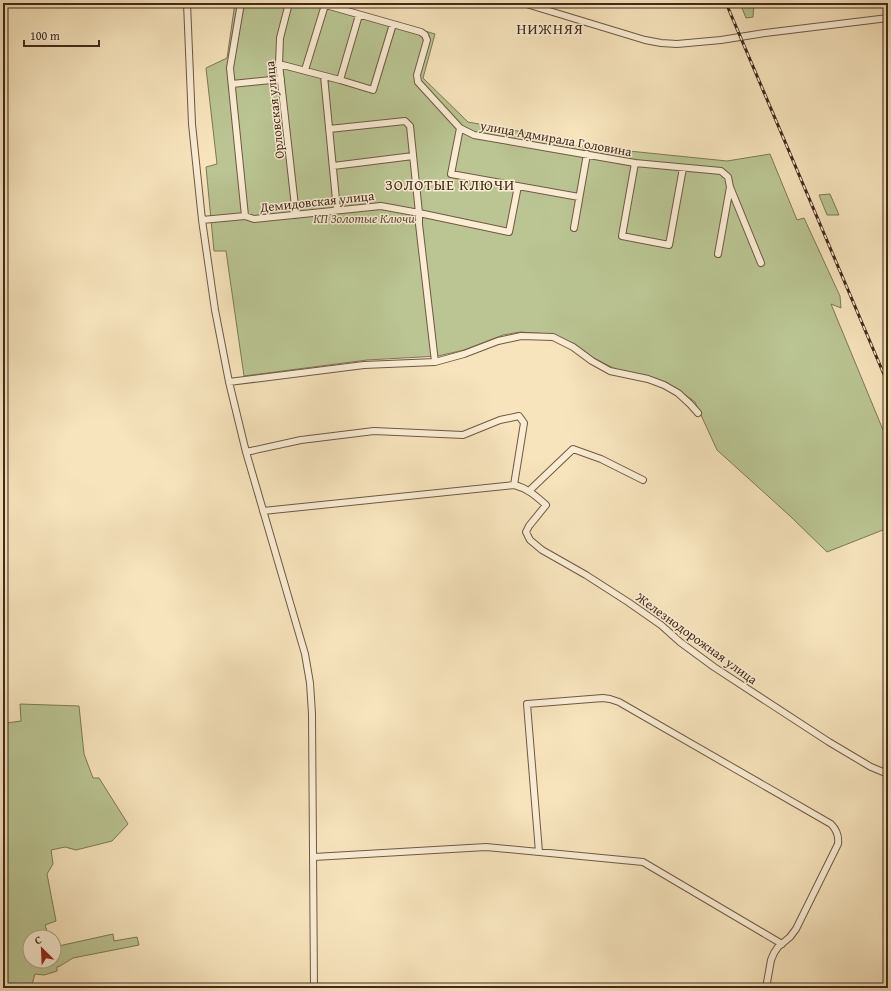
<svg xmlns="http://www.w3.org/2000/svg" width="891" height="991" viewBox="0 0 891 991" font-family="'Gentium Book Plus',serif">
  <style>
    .green { fill: #bac593; stroke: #7e7756 }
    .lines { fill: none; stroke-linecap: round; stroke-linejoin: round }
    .minor-casing { stroke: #705842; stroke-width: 8 }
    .minor { stroke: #faedd4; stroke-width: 6 }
    .rail-casing { stroke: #432919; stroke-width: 3 }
    .rail { stroke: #faedd4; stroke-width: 1.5; stroke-dasharray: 4.5; stroke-linecap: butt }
    .labels { text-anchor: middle; stroke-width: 3; stroke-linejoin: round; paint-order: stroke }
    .street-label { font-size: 13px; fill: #432919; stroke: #faedd4 }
    .park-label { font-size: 13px; font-style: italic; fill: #615038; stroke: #faedd4 }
    .quarter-label { font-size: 15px; letter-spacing: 1px; fill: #432919; stroke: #faedd4 }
  </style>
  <rect width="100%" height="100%" fill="#f7e4bd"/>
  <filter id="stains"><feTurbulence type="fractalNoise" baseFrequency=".005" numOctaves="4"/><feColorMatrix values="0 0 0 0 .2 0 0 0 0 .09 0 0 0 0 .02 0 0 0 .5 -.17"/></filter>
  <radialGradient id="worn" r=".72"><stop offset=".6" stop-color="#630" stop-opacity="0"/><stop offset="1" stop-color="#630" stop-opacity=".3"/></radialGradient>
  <path class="green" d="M235,3h95l105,31 -12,44 45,44 61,11 41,12 157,16 43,-7 27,66 7,-2 36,78 1,12 -10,-4 57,138v86l-61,24 -37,-36 -73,-66 -22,-48 -15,-11 -14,-9 -51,-13 -21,-11 -19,-14 -25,-10 -30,-2 -17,3 -39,15 -26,6 -71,4 -123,16 -18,-125h-12l-8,-84 11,-3 -11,-96 21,-10z
    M740,3h14l-1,14 -7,1z
    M830,194l9,21h-12l-8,-20z
    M20,704l59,2 5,48 9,24h6l29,46 -16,17 -36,9 -11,-3 -14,3 2,14 -6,10 9,47 -11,4 4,12h-19v24h24v-14l59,-13 1,7 23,-4 2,8 -66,13 -13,8 -3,1v4l-13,4 -9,-1 -4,14h-28v-272h2l1,7 15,-2z"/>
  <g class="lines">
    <g class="minor-casing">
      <path id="minor" d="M187,3l5,121 10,96 13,90 14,72 17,70 59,202 5,29 2,31 2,274
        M241,3l-11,65 15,148
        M289,3l-9,35 -1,26 17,151
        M319,3l102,29 4,3 2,5 -10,35 1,7 42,46 14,7 161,28 86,8 7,6 2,10 31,76
        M523,3l122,37 16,3 16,1 44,-4 44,-7 123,-15
        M279,64l61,16 33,10 20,-66
        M305,70l20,-65
        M324,76l13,134
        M340,80l19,-65
        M232,84l49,-5
        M460,128l-9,46 128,23
        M329,129l76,-8 5,5 9,87v11l16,138
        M635,163l-13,73 47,9 14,-77
        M333,166l80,-10
        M202,220l43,-4 9,3 127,-13 38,7 90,19 9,-46
        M574,228l13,-74
        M718,254l12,-67
        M229,382l135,-17 71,-3 29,-8 34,-13 23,-5 32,1 20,10 19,14 18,10 38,8 16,6 14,8 12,11 8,9
        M246,452l55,-12 73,-9 89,4 37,-15 19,-4 5,7 -10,62
        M529,491l44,-42 28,10 42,21
        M263,511l251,-26c13,3 22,11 32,20l-17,21 -3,6 4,8 12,10 44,25 42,27 33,23 19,17 34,25 115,75 42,25 17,7
        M539,852l-12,-148 76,-6 7,1 9,3 212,122c6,6 8,12 7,20l-42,85 -6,8 -12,10 -4,6 -3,7 -5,28
        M314,857l172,-10 157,15 139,82"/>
    </g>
    <use href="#minor" class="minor"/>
    <g class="rail-casing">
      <path id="rail" d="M726,3l162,381"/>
    </g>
    <use href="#rail" class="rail"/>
  </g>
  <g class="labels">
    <g class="street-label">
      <text transform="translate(274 110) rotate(-96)" y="5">Орловская улица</text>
      <text transform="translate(556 138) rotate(10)" y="5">улица Адмирала Головина</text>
      <text transform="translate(317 201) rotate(-6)" y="5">Демидовская улица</text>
      <text transform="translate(697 638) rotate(36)" y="5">Железнодорожная улица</text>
    </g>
    <g class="park-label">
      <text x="364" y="223">КП Золотые Ключи</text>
    </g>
    <g class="quarter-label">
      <text x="550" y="34">НИЖНЯЯ</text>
      <text x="450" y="190">ЗОЛОТЫЕ КЛЮЧИ</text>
    </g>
  </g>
  <rect width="891" height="991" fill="none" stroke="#f7e4bd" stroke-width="16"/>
  <rect x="4" y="4" width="883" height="983" fill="none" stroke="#432919" stroke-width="2"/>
  <rect x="8" y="8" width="875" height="975" fill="none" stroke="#432919"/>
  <g transform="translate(42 949) rotate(336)"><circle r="19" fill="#faedd4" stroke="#b19f89"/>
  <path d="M0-3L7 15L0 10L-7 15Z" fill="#8f2418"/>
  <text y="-6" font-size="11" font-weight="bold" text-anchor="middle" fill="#432919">С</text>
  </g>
  <path d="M24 40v6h75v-6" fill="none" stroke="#432919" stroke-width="2"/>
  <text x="30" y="40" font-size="12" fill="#432919" stroke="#faedd4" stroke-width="3" paint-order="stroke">100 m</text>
  <rect width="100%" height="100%" filter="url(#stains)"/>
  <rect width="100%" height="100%" fill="url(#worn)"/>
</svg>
